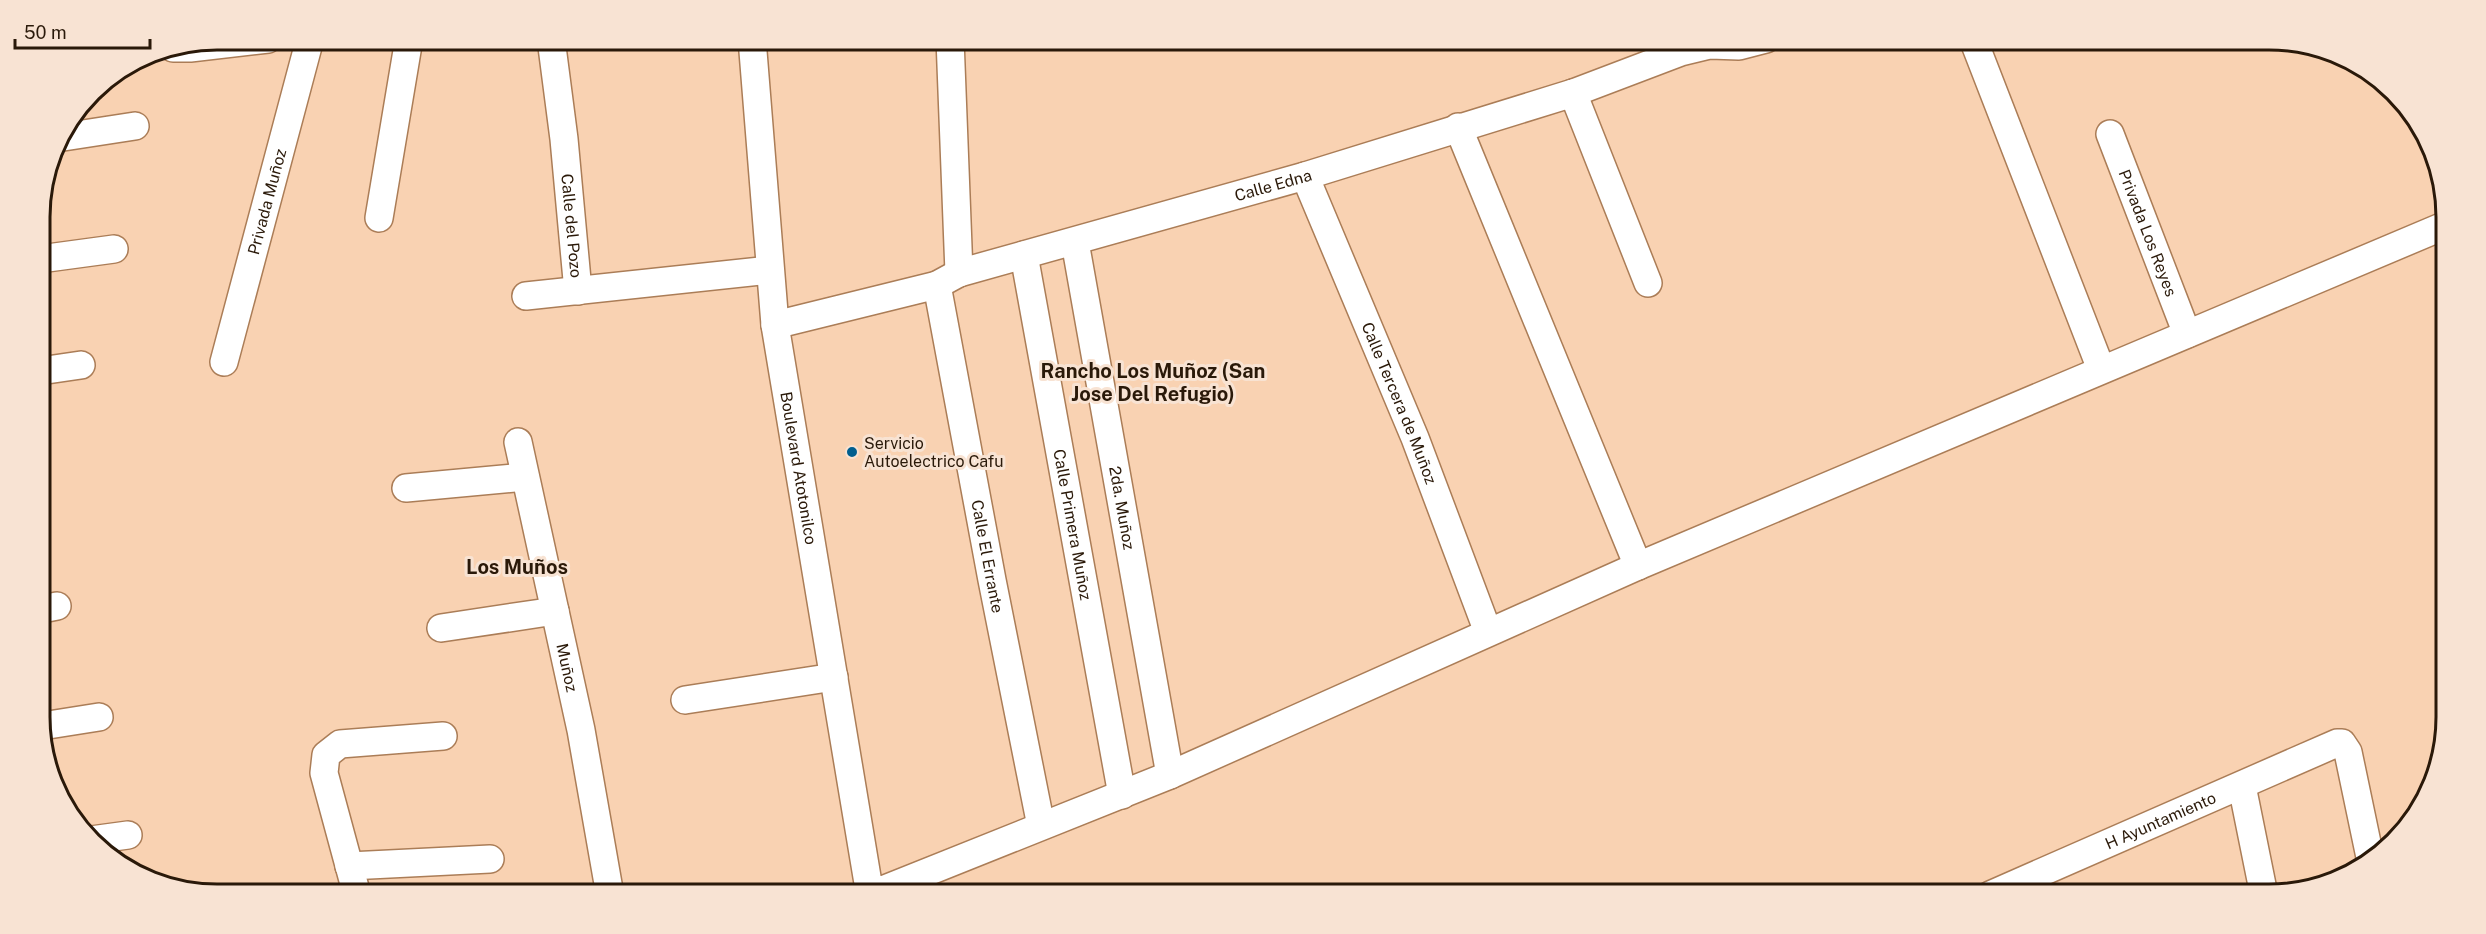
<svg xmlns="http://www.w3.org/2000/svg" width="2486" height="934" viewBox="0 0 2486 934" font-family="'Public Sans',sans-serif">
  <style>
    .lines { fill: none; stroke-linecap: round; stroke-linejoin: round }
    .minor-casing { stroke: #ab7d57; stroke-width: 30 }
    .minor { stroke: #fff; stroke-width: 27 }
    .poi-dot { fill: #005e8e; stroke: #f8e3d3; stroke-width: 2 }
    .labels { text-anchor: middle; stroke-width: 6; stroke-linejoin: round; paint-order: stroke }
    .street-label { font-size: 16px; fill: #2a1909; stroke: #f8e3d3 }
    .poi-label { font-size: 16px; fill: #2a1909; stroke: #f8e3d3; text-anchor: start }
    .quarter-label { font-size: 20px; font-weight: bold; fill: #2a1909; stroke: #f8e3d3 }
    .rim { fill: none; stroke: #2a1909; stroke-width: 3 }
  </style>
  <rect width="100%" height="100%" fill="#f9d2b2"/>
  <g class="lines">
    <g class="minor-casing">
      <g id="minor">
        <path id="s1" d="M551,39l13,100 14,152"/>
        <path id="s2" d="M752,39l23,286 95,570 300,-120 468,-209 808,-341"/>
        <path d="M950,39l9,234"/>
        <path d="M1973,39l128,330"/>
        <path d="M173,48h17l78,-9"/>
        <path d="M1573,93l75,190"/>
        <path d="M1458,127l180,439"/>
        <path id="s3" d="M2110,134l77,200"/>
        <path d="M57,138l78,-12"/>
        <path id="s4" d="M1305,176l110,262 73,194"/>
        <path d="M379,218l30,-179"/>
        <path id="s5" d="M1075,242l95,533"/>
        <path id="s6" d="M1024,255l98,540"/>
        <path d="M40,259l74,-10"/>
        <path id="s7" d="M937,285l55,295 49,246"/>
        <path d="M526,296l244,-26"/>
        <path id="s8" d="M775,325l162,-40 22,-12 346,-97 268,-83 108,-41 29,-7 29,1 27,-7"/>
        <path id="s9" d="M224,362l86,-323"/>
        <path d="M40,371l41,-6"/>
        <path id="s10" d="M518,442l63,288 29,165"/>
        <path d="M406,488l119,-11"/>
        <path d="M42,609l15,-3"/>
        <path d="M441,628l114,-17"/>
        <path d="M685,700l149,-23"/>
        <path d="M42,726l57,-9"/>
        <path d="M2242,786l22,109"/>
        <path d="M91,840l37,-5"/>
        <path d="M349,866l141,-7"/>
        <path d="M357,895l-33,-122 2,-18 14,-11 103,-8"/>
        <path id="s11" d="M1990,895l347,-152h5l6,9 23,110"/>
      </g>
    </g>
    <use href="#minor" class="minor"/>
  </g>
  <circle class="poi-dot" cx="852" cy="452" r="6"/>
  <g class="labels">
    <g class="street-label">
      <text dy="6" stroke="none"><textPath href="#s8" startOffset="518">Calle Edna</textPath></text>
      <text dy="6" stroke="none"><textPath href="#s9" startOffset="166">Privada Muñoz</textPath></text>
      <text dy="6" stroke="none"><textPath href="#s1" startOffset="188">Calle del Pozo</textPath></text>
      <text dy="6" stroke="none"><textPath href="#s3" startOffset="106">Privada Los Reyes</textPath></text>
      <text dy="6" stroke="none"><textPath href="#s4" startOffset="246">Calle Tercera de Muñoz</textPath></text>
      <text dy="6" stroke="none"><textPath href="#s2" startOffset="432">Boulevard Atotonilco</textPath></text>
      <text dy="6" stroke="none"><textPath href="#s5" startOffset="270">2da. Muñoz</textPath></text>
      <text dy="6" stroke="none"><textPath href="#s6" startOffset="274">Calle Primera Muñoz</textPath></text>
      <text dy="6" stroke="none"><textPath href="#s7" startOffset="276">Calle El Errante</textPath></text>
      <text dy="6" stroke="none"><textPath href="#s10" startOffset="231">Muñoz</textPath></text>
      <text dy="6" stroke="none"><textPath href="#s11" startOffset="186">H Ayuntamiento</textPath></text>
    </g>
    <g class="poi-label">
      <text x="864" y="449">Servicio<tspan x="864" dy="18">Autoelectrico Cafu</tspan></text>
    </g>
    <g class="quarter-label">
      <text x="1153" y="378">Rancho Los Muñoz (San<tspan x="1153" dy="23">Jose Del Refugio)</tspan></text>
      <text x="517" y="574">Los Muños</text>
    </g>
  </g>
  <path d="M0 0H2486V934H0ZM217 50H2269A167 167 0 0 1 2436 217V717A167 167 0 0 1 2269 884H217A167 167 0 0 1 50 717V217A167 167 0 0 1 217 50Z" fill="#f8e3d3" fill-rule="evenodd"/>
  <path class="rim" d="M217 50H2269A167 167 0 0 1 2436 217V717A167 167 0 0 1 2269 884H217A167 167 0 0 1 50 717V217A167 167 0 0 1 217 50Z"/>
  <path d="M15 39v9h135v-9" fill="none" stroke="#2a1909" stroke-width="3"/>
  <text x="24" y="39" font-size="18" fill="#2a1909" stroke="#f8e3d3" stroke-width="4.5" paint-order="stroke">50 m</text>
</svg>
